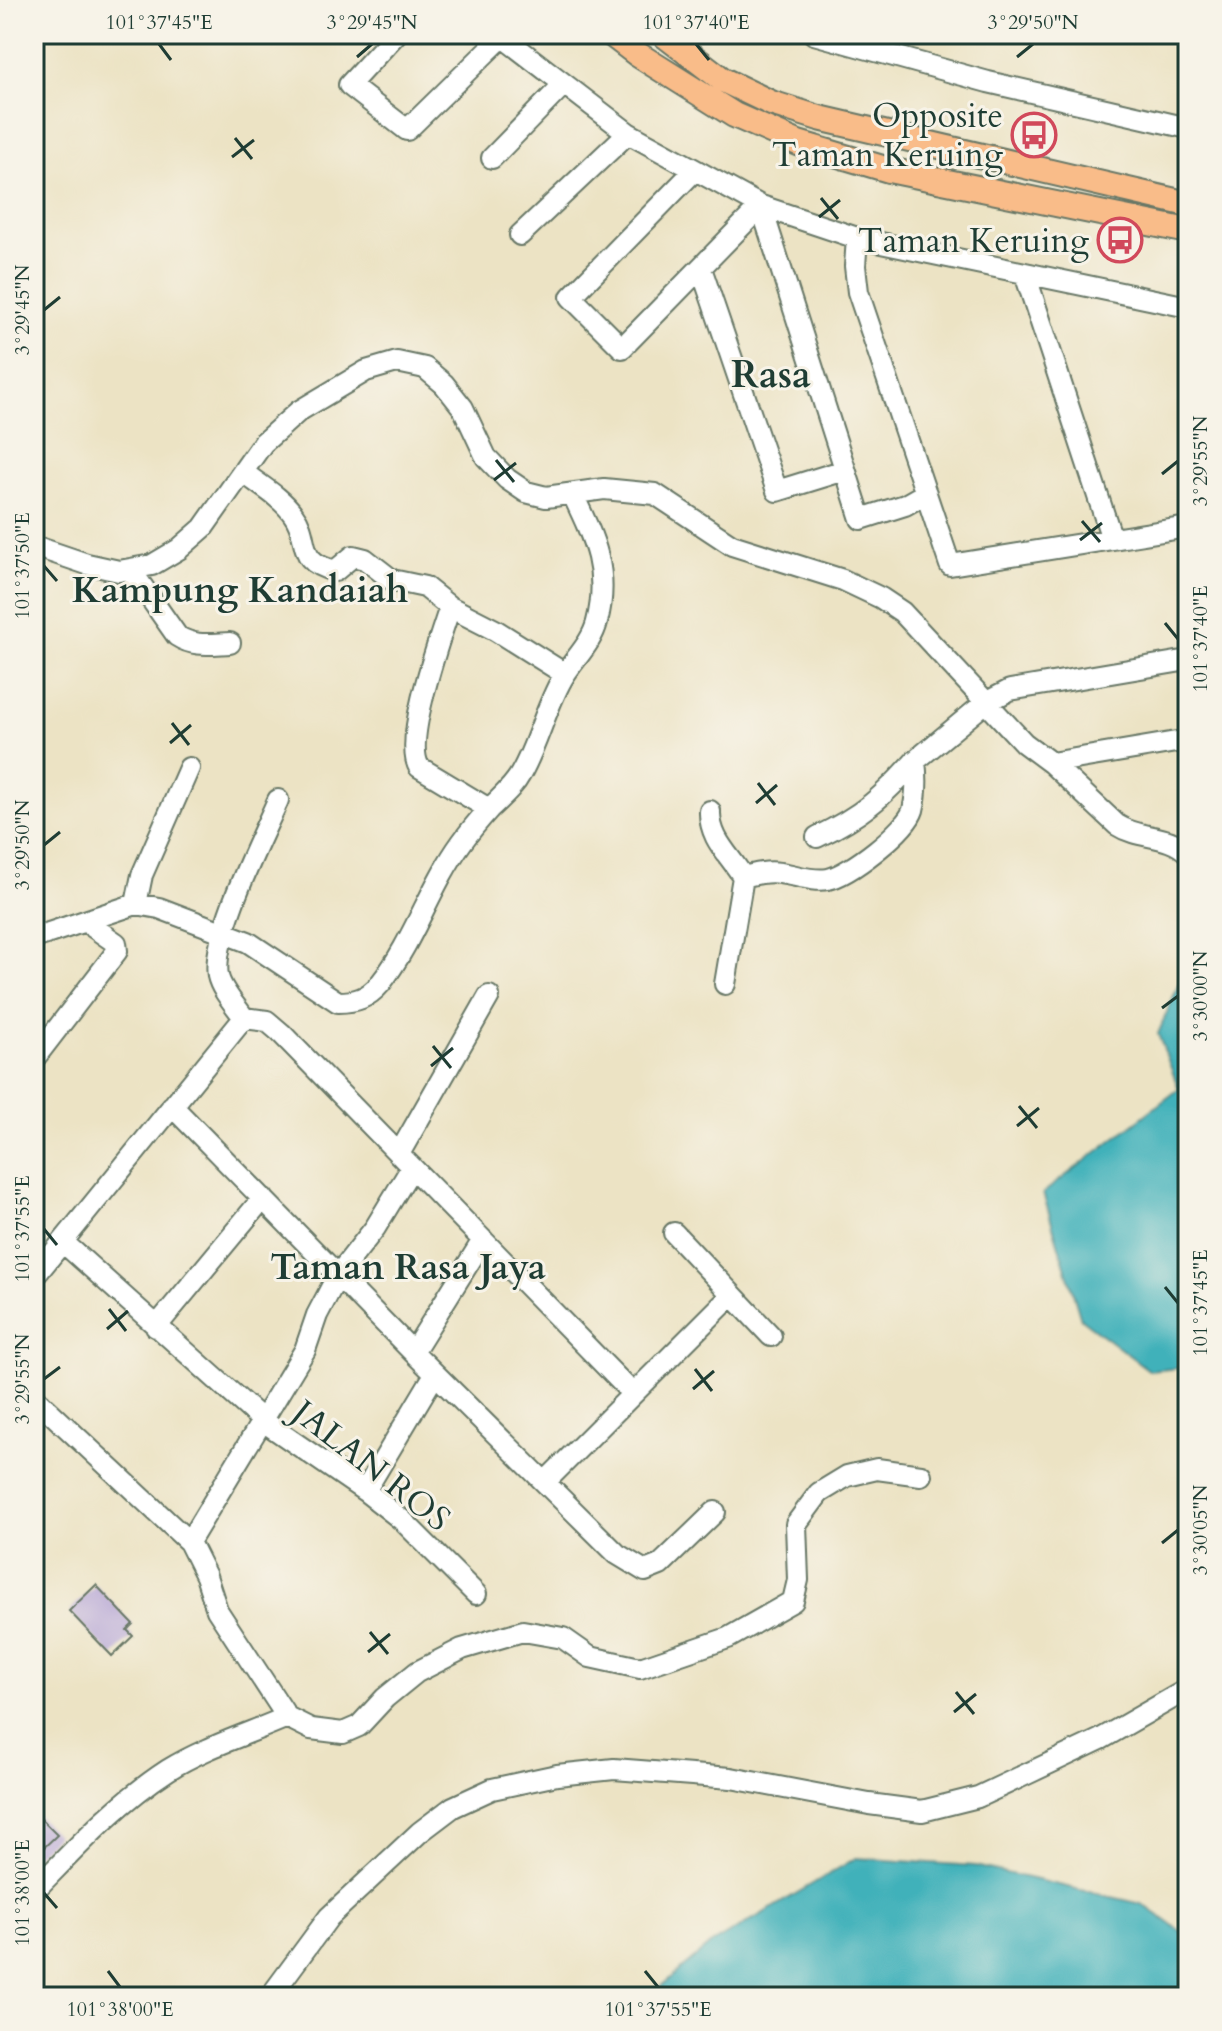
<svg xmlns="http://www.w3.org/2000/svg" width="1222" height="2031" viewBox="0 0 1222 2031" font-family="Cardo,serif">
  <style>
    .water { fill: #40b1ba; stroke: #307777; stroke-width: 2 }
    .building { fill: #b1a0d4 }
    .lines { fill: none; stroke-linecap: round; stroke-linejoin: round }
    .minor-casing { stroke: #677766; stroke-width: 24 }
    .major-casing { stroke: #677766; stroke-width: 28 }
    .minor { stroke: #fff; stroke-width: 20 }
    .major { stroke: #f9bc89; stroke-width: 24 }
    .ticks { fill: none; stroke: #1f3d34; stroke-width: 3 }
    .labels { text-anchor: middle; stroke-width: 6; stroke-linejoin: round; paint-order: stroke }
    .poi-label { font-size: 34px; fill: #1f3d34; stroke: #f7f3e8; text-anchor: end }
    .street-label { font-size: 34px; fill: #1f3d34; stroke: #f7f3e8 }
    .neighbourhood-label { font-size: 36px; font-weight: bold; fill: #1f3d34; stroke: #f7f3e8 }
    .quarter-label { font-size: 38px; font-weight: bold; fill: #1f3d34; stroke: #f7f3e8 }
    .neatline { fill: none; stroke: #1f3d34; stroke-width: 3 }
    .ticks-label { font-size: 20px; text-anchor: middle; fill: #1f3d34 }
  </style>
  <rect width="100%" height="100%" fill="#f7f3e8"/>
  <filter id="ink" filterUnits="userSpaceOnUse"><feTurbulence type="fractalNoise" baseFrequency=".0125" numOctaves="2"/><feDisplacementMap in="SourceGraphic" scale="16" xChannelSelector="R" yChannelSelector="G"/><feConvolveMatrix kernelMatrix="1 2 1 2 8 2 1 2 1" color-interpolation-filters="sRGB"/></filter>
  <filter id="wash" filterUnits="userSpaceOnUse"><feTurbulence type="fractalNoise" baseFrequency=".006" numOctaves="4" result="noise"/><feDisplacementMap in="SourceGraphic" scale="32" xChannelSelector="R" yChannelSelector="G"/><feGaussianBlur stdDeviation="1.8" result="paint"/><feColorMatrix in="noise" values="0 0 0 0 0 0 0 0 0 0 0 0 0 0 0 0 0 1.4 0 .05"/><feComposite in="paint" operator="in"/></filter>
  <g filter="url(#wash)">
    <rect width="100%" height="100%" fill="#ece3c4"/>
    <path class="water" d="M1188,962v405l-38,4 -69,-52 -38,-126 136,-104 -21,-55z
      M856,1858l119,8 167,38 46,32v61h-540l62,-52z"/>
    <g id="blocks">
      <path class="building" d="M96,1585l37,39 -6,6 6,6 -21,20 -43,-45z
        M34,1812l23,23 -23,22z"/>
    </g>
  </g>
  <g filter="url(#ink)">
    <use href="#blocks" fill-opacity="0" stroke="#677766" stroke-width="2"/>
    <g class="lines">
      <g class="minor-casing">
        <path id="minor" d="M396,34l-47,51 58,45 95,-93
          M499,34l129,99 133,73 96,32 331,69
          M814,34l174,48 200,46
          M492,158l72,-74
          M695,170l-124,127 51,51 139,-142 100,313 44,-14 21,-12
          M520,235l108,-102
          M857,238l-2,28 3,26 92,273 238,-38
          M701,268l76,223 68,-21
          M1025,274l87,265
          M243,472c16,13 38,25 50,42 19,25 0,47 42,57l18,-15 12,3 27,21 33,7 25,20 45,23 70,44
          M34,546l53,18 32,7 33,-6 27,-16 24,-21 60,-85 36,-32 67,-40 31,-9 28,6 19,16 19,24 23,49 21,22 19,13 20,5 58,-8 51,5 77,51 111,35 38,18 21,14 122,131 27,20 66,62c23,15 51,8 71,28
          M130,569l47,67c17,11 32,8 53,7
          M450,607c-10,31 -47,133 -31,160l70,42
          M1051,763l137,-23
          M710,811c-1,28 20,44 33,66l-18,107
          M817,837c44,-21 66,-40 98,-76
          M743,877c12,-3 24,-6 37,-4 16,2 32,9 48,6 21,-4 79,-49 85,-69 4,-16 4,-33 2,-49l70,-58 25,-13 178,-30
          M136,904l6,-29 47,-107
          M34,938l102,-34 23,4 89,34 90,60c18,0 30,-4 42,-18 34,-43 50,-98 82,-142 8,-11 18,-23 27,-33 12,-12 24,-21 32,-36 17,-30 24,-64 41,-94 11,-19 30,-36 35,-57 13,-50 -3,-83 -24,-127
          M244,1018l23,3 14,12 352,361
          M244,1018c-8,-12 -23,-28 -26,-42 -7,-39 43,-137 60,-176
          M34,1059l83,-108 -1,-8 -30,-21
          M172,1106l241,246 204,202 28,17 15,-6 55,-53
          M399,1154l90,-158
          M674,1233l97,103
          M64,1243l199,178 102,70 37,29 74,74
          M34,1277l210,-259
          M156,1327l107,-129
          M413,1352l70,-112
          M34,1397l155,145 17,34 11,34 70,107c-39,17 -84,31 -119,53 -51,33 -92,78 -134,121
          M545,1482l187,-187
          M365,1491l70,-117
          M189,1542l116,-192 12,-35 21,-40 37,-47 37,-61
          M287,1717l24,12 32,4 16,-7 26,-28 32,-26 45,-23 61,-18 40,7 27,19 50,11 88,-30 65,-37 5,-21 -2,-56 23,-31 28,-17 30,-7 44,6
          M270,1997l59,-80 91,-85 33,-25 39,-18 65,-14 57,-6 117,9 138,26 53,7 56,-14 123,-58 87,-50"/>
      </g>
      <g class="major-casing">
        <path id="major" d="M611,34l26,20 97,61 64,28 91,27 299,61
          M663,34l60,46 48,23 48,15 369,86"/>
      </g>
      <use href="#minor" class="minor"/>
      <use href="#major" class="major"/>
    </g>
  </g>
  <path class="ticks" d="M159,44l12,16M696,44l13,16M357,57l15,-13M1017,57l16,-13M235,138l17,21M232,157l22,-17M821,198l17,21M819,217l21,-17M44,310l16,-13M496,460l18,22M1162,474l16,-13M494,480l22,-17M1082,521l18,21M1080,540l22,-17M44,566l13,15M1165,623l13,16M172,723l17,22M170,743l21,-18M758,783l17,22M756,803l21,-18M44,845l16,-13M1162,1008l16,-12M433,1046l18,22M431,1066l22,-18M1019,1106l18,22M1017,1126l22,-18M44,1229l13,16M1165,1287l13,16M109,1309l17,22M107,1329l21,-18M695,1369l17,22M44,1379l16,-12M693,1389l21,-18M1162,1543l16,-13M370,1632l18,22M368,1652l22,-18M956,1692l18,22M954,1712l22,-18M44,1893l13,15M108,1971l12,16M645,1971l13,16"/>
  <defs>
    <g id="bus-ring" transform="scale(2.3)"><circle r="9.5" fill="#f7f3e8" stroke="#d1495b" stroke-width="1.5"/><path d="M-5-6H5V4H4V6H2V4H-2V6H-4V4H-5ZM-3.5-4V0h7V-4ZM-3.5 1.2v1.5H-2V1.2ZM2 1.2v1.5H3.5V1.2Z" fill="#d1495b"/></g>
  </defs>
  <g fill-rule="evenodd">
    <use href="#bus-ring" x="1034" y="135"/>
    <use href="#bus-ring" x="1120" y="240"/>
  </g>
  <g class="labels">
    <g class="poi-label">
      <text x="1003" y="127">Opposite<tspan x="1003" dy="39">Taman Keruing</tspan></text>
      <text x="1089" y="252">Taman Keruing</text>
    </g>
    <g class="street-label">
      <text transform="translate(372 1465) rotate(38)" y="12">JALAN ROS</text>
    </g>
    <g class="neighbourhood-label">
      <text x="240" y="602">Kampung Kandaiah</text>
      <text x="408" y="1279">Taman Rasa Jaya</text>
    </g>
    <g class="quarter-label">
      <text x="771" y="387">Rasa</text>
    </g>
  </g>
  <rect width="1222" height="2031" fill="none" stroke="#f7f3e8" stroke-width="88"/>
  <rect x="44" y="44" width="1134" height="1943" class="neatline"/>
  <g class="ticks-label">
    <text x="159" y="29">101°37'45"E</text>
    <text x="372" y="29">3°29'45"N</text>
    <text x="696" y="29">101°37'40"E</text>
    <text x="1033" y="29">3°29'50"N</text>
    <text transform="translate(22 310) rotate(-90)" y="7">3°29'45"N</text>
    <text transform="translate(1200 461) rotate(-90)" y="7">3°29'55"N</text>
    <text transform="translate(22 566) rotate(-90)" y="7">101°37'50"E</text>
    <text transform="translate(1200 639) rotate(-90)" y="7">101°37'40"E</text>
    <text transform="translate(22 845) rotate(-90)" y="7">3°29'50"N</text>
    <text transform="translate(1200 996) rotate(-90)" y="7">3°30'00"N</text>
    <text transform="translate(22 1229) rotate(-90)" y="7">101°37'55"E</text>
    <text transform="translate(1200 1303) rotate(-90)" y="7">101°37'45"E</text>
    <text transform="translate(22 1379) rotate(-90)" y="7">3°29'55"N</text>
    <text transform="translate(1200 1530) rotate(-90)" y="7">3°30'05"N</text>
    <text transform="translate(22 1893) rotate(-90)" y="7">101°38'00"E</text>
    <text x="120" y="2016">101°38'00"E</text>
    <text x="658" y="2016">101°37'55"E</text>
  </g>
</svg>
